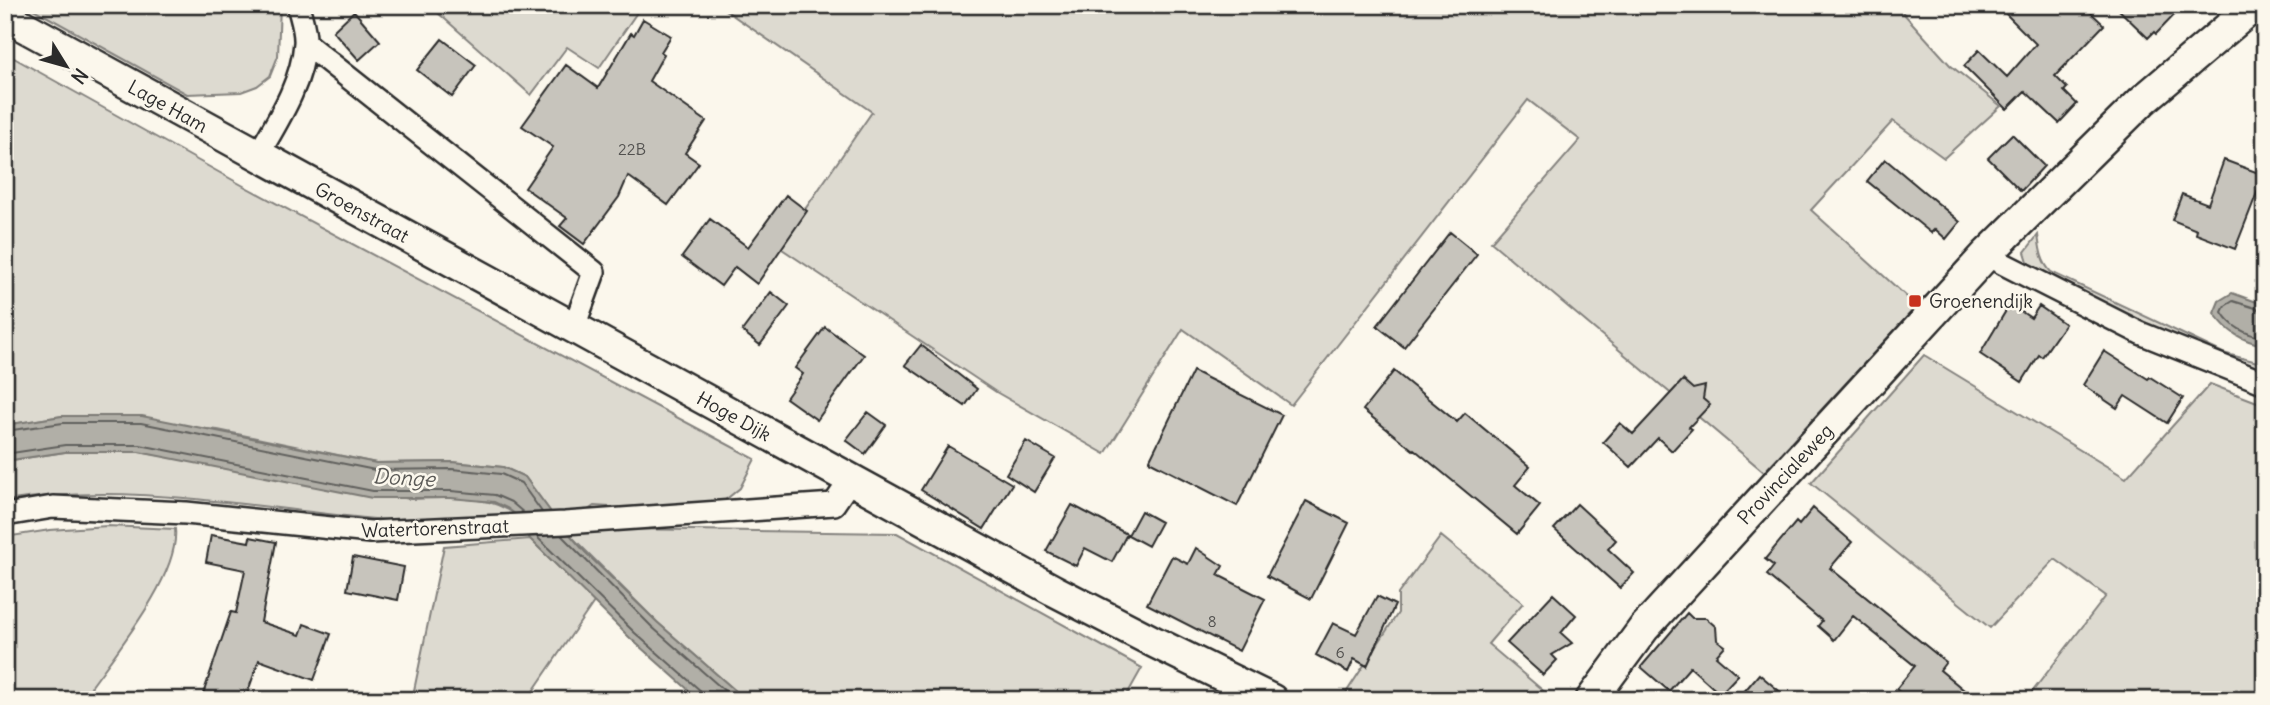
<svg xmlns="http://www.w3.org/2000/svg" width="2270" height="705" viewBox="0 0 2270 705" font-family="Delius,sans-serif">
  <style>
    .green { fill: #dddad0; stroke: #84827e; stroke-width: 2 }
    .water { fill: #b1afa7; stroke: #7b7a75; stroke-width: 2 }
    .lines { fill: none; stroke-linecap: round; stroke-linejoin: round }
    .shore { stroke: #61605d; stroke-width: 2 }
    .building { fill: #c7c4bc; stroke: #2b2b2b; stroke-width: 2 }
    .street-casing { stroke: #2b2b2b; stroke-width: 26 }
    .secondary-casing { stroke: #2b2b2b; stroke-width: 35 }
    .street { stroke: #fbf7ec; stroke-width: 21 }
    .secondary { stroke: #fbf7ec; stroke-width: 30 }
    .poi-dot { fill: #c8321e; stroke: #fbf7ec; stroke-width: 2.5 }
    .labels { text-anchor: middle; stroke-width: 5; stroke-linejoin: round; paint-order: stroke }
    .number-label { font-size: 16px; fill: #52514f }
    .street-label { font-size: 19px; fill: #2b2b2b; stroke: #fbf7ec }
    .poi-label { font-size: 19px; fill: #2b2b2b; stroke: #fbf7ec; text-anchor: start }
    .water-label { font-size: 21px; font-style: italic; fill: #5a5956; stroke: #fbf7ec }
  </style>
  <rect width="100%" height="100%" fill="#fbf7ec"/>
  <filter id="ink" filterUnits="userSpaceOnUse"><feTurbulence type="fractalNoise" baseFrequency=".0143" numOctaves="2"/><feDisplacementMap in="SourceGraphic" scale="14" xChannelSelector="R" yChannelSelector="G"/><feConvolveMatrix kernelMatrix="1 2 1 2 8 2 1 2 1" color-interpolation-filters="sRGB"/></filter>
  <g filter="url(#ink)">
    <path class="green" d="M26,5h254l-2,51 -8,20 -13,10 -16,6 -54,2z
      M429,5h213l-43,63 -32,-21 -36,48z
      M718,5h1178l54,60 51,41 -57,52 -51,-37 -82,89 106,96 -153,166 -273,-230 89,-102 -52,-40 -237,305 -108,-76 -78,125 -109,-62 -217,-145 93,-135z
      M5,53l235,131 515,275 -15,29 -16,13 -18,6 -79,1 -33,-2 -12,8 -29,1 -28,-38 -22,-10 -51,-5 -76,1 -158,-33 -156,-14 -57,9z
      M2038,235c2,15 3,26 13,37l172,81 42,11v16l-233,-106 -7,-22z
      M1924,355l202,123 84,-94 55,21v237l-2,2 2,2v54h-239l80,-104 -51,-37 -65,69 -179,-145z
      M65,452h74l271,47c37,-1 79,-6 109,18 -44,2 -89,7 -133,3 -129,-11 -251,-39 -381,-19v-40z
      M107,526l68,3c5,49 -66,131 -93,171h-77v-163l45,-7z
      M627,529l270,4 245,135 -18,32h-378l-89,-78 -88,-88z
      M1441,536l82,67 -35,41 66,56 -212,-1 56,-86v-19z
      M530,539l64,63 -67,98h-115l32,-154z"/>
    <path class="water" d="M2232,293l33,12v40c-23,-3 -38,-14 -51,-32l5,-12z
      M62,416h80l234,47 76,-1 51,5 22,10 28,38 32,37 72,70 89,78h-46l-70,-62 -100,-99 -11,-22 -12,-9 -13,-6 -43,-4h-79l-233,-46h-74l-60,9v-36z"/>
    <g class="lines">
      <path class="shore" d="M2265,311l-32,-10 -8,5 -3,6c9,15 25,23 43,26
        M5,431l58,-8h78l234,47 77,-1 49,5 20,9 21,29
        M5,454l60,-9h75l233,46h78l44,4 16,7 13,11
        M561,535l91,92 83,73
        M537,537l98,96 67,59 2,8"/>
    </g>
    <path class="building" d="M1997,5h86l21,20 -49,51 12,12 -3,3 13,13 -18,19 -34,-32 -18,18 -43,-43 15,-16 28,27 29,-33z
      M2114,5h70l-28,29 -2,-2 -6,6z
      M354,11l26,30 -21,19 -26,-29z
      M643,19l28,17 -10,16 3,2 -15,27 57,40 -21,32 14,10 -31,42 -40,-29 -9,21 -35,47 -24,-18 7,-8 -42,-30 28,-41 -31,-21 44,-61 32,23 33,-55 3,2z
      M442,39l34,26 -24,32 -35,-27z
      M2012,134l32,32 -23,25 -33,-33z
      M1885,159l75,63 -14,17 -11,-10 -4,4 -64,-52z
      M2224,160l40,15 -29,74 -39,-15 1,-4 -25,-10 10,-26 26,10z
      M786,195l21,16 -50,73 -22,-17 -14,19 -39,-29 28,-38 38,28z
      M1450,232l27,22 -73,93 -27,-21z
      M771,292l18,14 -29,39 -18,-14z
      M2010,304l21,14 8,-12 26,18 -23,33 -3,-2 -17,27 -42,-28z
      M825,327l39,28 -47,65 -31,-22 17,-24 -8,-6z
      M921,345l56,44 -12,17 -60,-41z
      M2104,351l44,28 2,-2 33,21 -16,25 -42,-27 -8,12 -34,-23z
      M1193,371l89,44 -45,91 -88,-45z
      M1394,371l63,51 8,-9 65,54 -15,18 25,21 -23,28 -103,-85 -1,1 -50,-40z
      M1683,380l10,9 12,-3 -2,13 7,6 -21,22 3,2 -20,22 -14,-13 -27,29 -28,-25 17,-19 13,11z
      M868,412l18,13 -21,29 -19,-14z
      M1026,441l29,17 -21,34 -28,-18z
      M948,446l64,38 -28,45 -63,-39z
      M1306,501l43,22 -38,76 -44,-23z
      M1577,504l39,36 -8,9 26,24 -14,15 -66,-59z
      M1072,505l55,29 -15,28 -27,-14 -9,18 -30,-15z
      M1813,508l39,34 -22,26 116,94 -6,8 36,30h-67l-13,-11 19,-23 -62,-50 -19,24 -16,-14 4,-5 -55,-46 7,-9 -9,-7 31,-37 3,3z
      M1141,511l20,11 -13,24 -20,-11z
      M211,535l38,7 1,-5 26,5 -15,80 39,13 4,-11 27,10 -17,46 -55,-20 -14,40h-44l30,-88 5,1 9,-43 -39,-8z
      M1196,548l27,18 -5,9 47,24 -26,52 -92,-47 25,-48 16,8z
      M353,557l51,10 -6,33 -51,-10z
      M1553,594l23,21 -15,18 11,10 -20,12 5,5 -14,15 -36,-32z
      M1377,596l18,9 -28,61 -13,-7 -6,13 -32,-17 17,-32 23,11z
      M1687,613l5,5h14l10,9 1,13 8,6 -9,10 22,19 -18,19 -30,-27 -21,24 -28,-24z
      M1759,674l31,26h-53z"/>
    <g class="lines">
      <g class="street-casing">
        <path id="street" d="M305,43l289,229 -20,55
          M258,155c20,-35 44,-71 47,-112 1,-12 -4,-25 -7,-38
          M1986,255l154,78 125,50
          M5,515l48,-8 133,6 184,19 195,-9 269,-19 17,-25"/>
      </g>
      <g class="secondary-casing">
        <path id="secondary" d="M5,16l1048,574 103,53 116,57
          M1591,700l53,-72 342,-373 156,-154 113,-96"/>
      </g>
      <use href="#street" class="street"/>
      <use href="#secondary" class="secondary"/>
    </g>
  </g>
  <rect class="poi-dot" x="1908" y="294" width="14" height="14" rx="3.5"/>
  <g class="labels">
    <g class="number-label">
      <text x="632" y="155">22B</text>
      <text x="1212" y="627">8</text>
      <text x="1340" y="658">6</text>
    </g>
    <g class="street-label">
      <text transform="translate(168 106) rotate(29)" y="7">Lage Ham</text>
      <text transform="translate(362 212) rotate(29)" y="7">Groenstraat</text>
      <text transform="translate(734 416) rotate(29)" y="7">Hoge Dijk</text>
      <text transform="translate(1785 474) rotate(-47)" y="7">Provincialeweg</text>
      <text transform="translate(435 528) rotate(-2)" y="7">Watertorenstraat</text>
    </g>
    <g class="poi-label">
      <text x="1929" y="308">Groenendijk</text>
    </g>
    <g class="water-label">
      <text transform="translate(404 478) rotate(3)" y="7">Donge</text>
    </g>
  </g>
  <rect width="2270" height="705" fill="none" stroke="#fbf7ec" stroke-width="28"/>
  <rect x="14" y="14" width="2242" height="677" fill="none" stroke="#2b2b2b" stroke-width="2.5" filter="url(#ink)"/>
  <g transform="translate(66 66) rotate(127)" stroke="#fbf7ec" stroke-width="5" paint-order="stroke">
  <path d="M0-5L12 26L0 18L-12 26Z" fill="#2b2b2b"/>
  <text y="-10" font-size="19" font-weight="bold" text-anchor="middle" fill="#2b2b2b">N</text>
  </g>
</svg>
